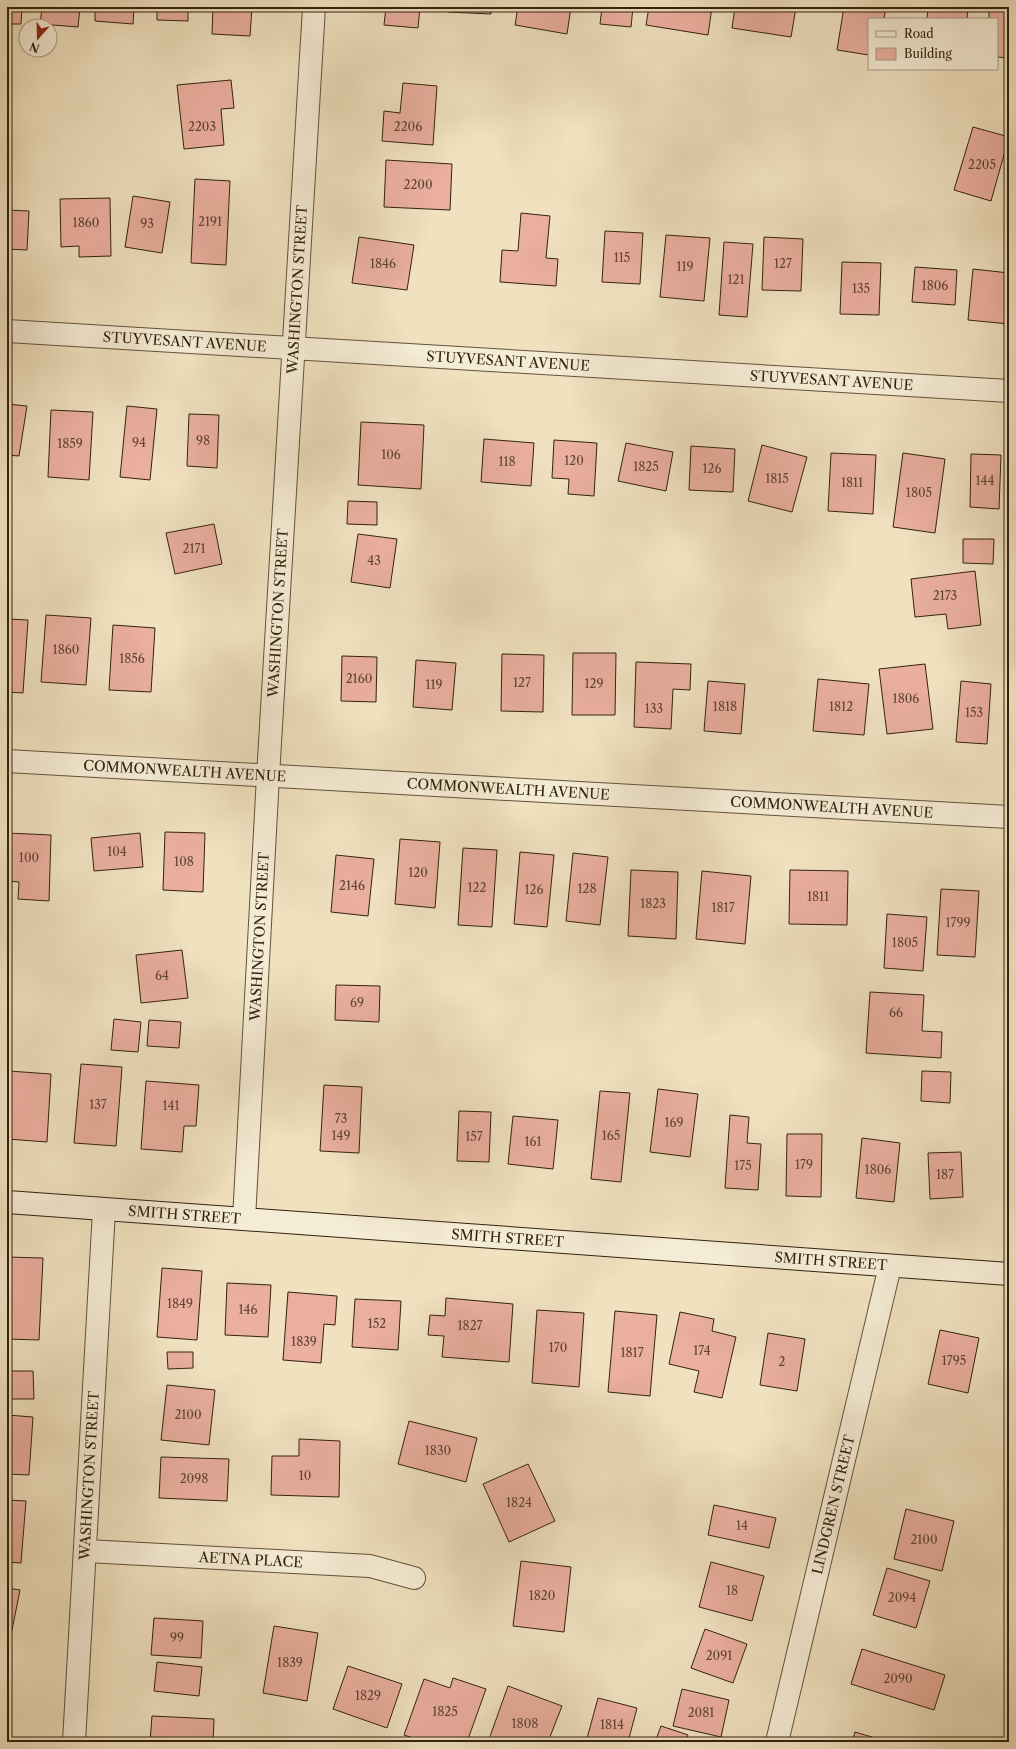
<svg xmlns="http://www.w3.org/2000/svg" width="1016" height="1749" viewBox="0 0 1016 1749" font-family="'Libre Caslon Text',serif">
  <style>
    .building { fill: #eaaf9f; stroke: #322210 }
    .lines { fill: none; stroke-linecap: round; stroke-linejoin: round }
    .street-casing { stroke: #62523c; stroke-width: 24 }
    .secondary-casing { stroke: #322210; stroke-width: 24 }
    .street { stroke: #f5ecd5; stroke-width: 22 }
    .secondary { stroke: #f5ecd5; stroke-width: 22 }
    .labels { text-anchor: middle; stroke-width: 3; stroke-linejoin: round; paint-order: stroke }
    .number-label { font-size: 12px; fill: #604534 }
    .street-label { font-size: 14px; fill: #322210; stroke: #f5ecd5 }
  </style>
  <rect width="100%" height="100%" fill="#f0e1bf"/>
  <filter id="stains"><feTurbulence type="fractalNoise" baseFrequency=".005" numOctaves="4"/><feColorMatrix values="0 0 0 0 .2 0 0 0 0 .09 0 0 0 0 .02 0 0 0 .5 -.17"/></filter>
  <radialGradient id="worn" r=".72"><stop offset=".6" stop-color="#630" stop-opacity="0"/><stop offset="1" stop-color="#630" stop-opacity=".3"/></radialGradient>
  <path class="building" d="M7,7h15l-1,17h-14z
    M42,7h38l-2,20 -38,-3z
    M95,7h39l-1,17 -38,-3z
    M157,7h31v14l-31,-1z
    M213,7h39l-2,29 -38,-2z
    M386,7h34l-2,21 -34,-3z
    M448,7h43v7l-43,-2z
    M518,7h53l-4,27 -52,-9z
    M602,7h31l-2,20 -31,-3z
    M649,7h63l-4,28 -62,-10z
    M735,7h61l-5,30 -59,-9z
    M844,7h42l-2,12h-15v36l-32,-5z
    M928,7h40l-1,12h-40z
    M989,7h20v51l-12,-1v-38h-8z
    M231,80l3,28 -13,1 3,36 -40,4 -7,-64z
    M403,83l34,3 -4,59 -51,-4 2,-30 16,2z
    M973,127l36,10 -18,64 -37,-11z
    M386,160l66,4 -2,46 -66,-3z
    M195,179l35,2 -4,84 -35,-2z
    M133,196l37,6 -8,51 -37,-6z
    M110,198l1,58 -32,1v-11l-18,1 -1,-48z
    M7,210l22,1 -2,39 -20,-1z
    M521,213l29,3 -4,42 12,1 -2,27 -56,-4 2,-32 16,1z
    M605,231l38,2 -3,51 -38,-2z
    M666,235l44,3 -6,63 -44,-4z
    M359,237l55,8 -7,45 -55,-7z
    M764,237l39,2 -2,52 -39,-1z
    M724,242l29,2 -6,73 -28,-2z
    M842,262l39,1 -2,52 -39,-1z
    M915,267l42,3 -2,35 -43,-3z
    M973,269l36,4v51l-41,-4z
    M7,404l20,2 -8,50 -12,-1z
    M127,406l30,3 -7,71 -30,-3z
    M51,410l42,2 -4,68 -41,-3z
    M189,414l30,1 -2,53 -30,-2z
    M361,422l63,3 -3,64 -63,-4z
    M484,439l50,4 -3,43 -50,-4z
    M554,440l43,3 -3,53 -26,-2 1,-15 -17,-1z
    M626,443l47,9 -7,39 -48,-10z
    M762,445l45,12 -15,55 -44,-11z
    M691,446l44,3 -2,43 -44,-2z
    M831,453l45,2 -3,59 -45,-3z
    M903,453l42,6 -10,74 -42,-6z
    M971,454l30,1 -2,54 -29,-2z
    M348,501l29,1v23l-30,-1z
    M214,524l8,40 -47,10 -9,-41z
    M358,534l39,5 -7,49 -39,-6z
    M963,539h31l-1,25 -30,-1z
    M975,571l6,54 -33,4 -2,-15 -31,3 -4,-38z
    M46,615l45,3 -5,67 -45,-3z
    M7,619l21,1 -5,73 -16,-1z
    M113,625l42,3 -4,64 -42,-2z
    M573,653h43l-1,62h-43z
    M502,654l42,1 -1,57 -42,-1z
    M342,656l35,1 -1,45 -35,-1z
    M416,660l40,3 -4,47 -39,-3z
    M636,662l55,2 -1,26 -17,-1 -2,40 -37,-2z
    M925,664l8,65 -46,5 -8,-65z
    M818,679l51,5 -5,51 -51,-4z
    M708,681l37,3 -4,50 -37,-3z
    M961,681l30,3 -4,60 -31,-2z
    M165,832l40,1 -2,59 -40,-2z
    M7,833l44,2 -2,66 -31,-2 1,-17 -12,-1z
    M140,833l3,34 -49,4 -3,-33z
    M400,839l40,3 -5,66 -40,-4z
    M463,848l34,2 -5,77 -34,-2z
    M520,852l34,3 -7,72 -33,-3z
    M573,853l35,4 -8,68 -34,-4z
    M336,855l38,4 -6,57 -37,-4z
    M631,870l47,2 -2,67 -48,-3z
    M790,870l58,1 -1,54 -58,-1z
    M702,871l49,5 -6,68 -49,-5z
    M941,889l38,2 -4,66 -38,-2z
    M887,914l40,3 -4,54 -39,-3z
    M182,950l6,48 -47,5 -5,-48z
    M336,985l44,1 -1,36 -44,-2z
    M870,992l54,3 -2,36 20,1 -1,26 -75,-5z
    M114,1019l27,3 -3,30 -27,-2z
    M149,1020l32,2 -2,26 -32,-2z
    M81,1064l41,3 -6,79 -42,-3z
    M9,1071l42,3 -4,68 -40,-3z
    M922,1071l29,1 -1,31 -29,-2z
    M146,1081l53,4 -3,41h-12l-2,26 -41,-3z
    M324,1085l38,2 -3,66 -39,-2z
    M658,1089l40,5 -8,63 -40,-5z
    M600,1091l30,2 -9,89 -30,-3z
    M459,1111l32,1 -2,50 -32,-1z
    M730,1115l19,2 -2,26 14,1 -3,46 -33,-2z
    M513,1116l45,4 -5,49 -45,-5z
    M787,1134h35l-1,63 -35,-1z
    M862,1138l38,5 -6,59 -38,-4z
    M961,1152l2,45 -33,2 -2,-46z
    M7,1257l36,1 -4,82 -32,-1z
    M162,1268l40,3 -5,69 -40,-3z
    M227,1283l44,2 -3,52 -43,-2z
    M288,1292l49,4 -2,29 -11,-1 -3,39 -38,-3z
    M446,1298l67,6 -4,58 -67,-5 2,-21 -16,-1 2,-20 15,1z
    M355,1299l46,2 -3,49 -46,-3z
    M537,1310l47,3 -5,74 -47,-4z
    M615,1311l42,4 -7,81 -42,-4z
    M680,1312l34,7 -2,12 24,6 -14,61 -28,-6 5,-21 -30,-7z
    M940,1330l39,8 -11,55 -40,-9z
    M768,1333l37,6 -8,52 -37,-6z
    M167,1352h26v16l-25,1z
    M7,1371h26l1,28h-27z
    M167,1385l48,5 -6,55 -48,-5z
    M7,1415l26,2 -4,58 -22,-1z
    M409,1421l68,17 -11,44 -68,-18z
    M299,1439l41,2 -1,56 -68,-2 1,-39h27z
    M161,1457l68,2 -2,42 -68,-3z
    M528,1464l27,57 -46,21 -26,-58z
    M7,1500l19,1 -5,62 -14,-1z
    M714,1505l62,13 -7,30 -61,-13z
    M906,1509l48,12 -12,50 -48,-12z
    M521,1561l50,6 -7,65 -51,-6z
    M711,1562l53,14 -12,45 -53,-14z
    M887,1568l43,13 -14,47 -43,-13z
    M7,1588l13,2 -11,55h-2z
    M154,1618l49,3 -2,37 -50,-3z
    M274,1626l44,7 -11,68 -44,-8z
    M705,1629l42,15 -14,39 -42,-15z
    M862,1649l83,26 -11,35 -83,-26z
    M7,1659l4,1 -4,41z
    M157,1662l45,5 -3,29 -45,-5z
    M348,1666l54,18 -15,44 -54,-19z
    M453,1678l33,11 -19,53h-43l-20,-7 20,-56 26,9z
    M508,1686l54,20 -14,36h-60z
    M682,1689l47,11 -8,37 -48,-11z
    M598,1698l39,10 -9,34h-42z
    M152,1716l62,3 -1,23h-63z
    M7,1725h3l-1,17h-2z
    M661,1726l27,9 -3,7h-30z
    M855,1732l34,10h-37z"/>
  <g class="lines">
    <g class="street-casing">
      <g id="street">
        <path id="s1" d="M7,331l1002,60"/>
        <path id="s2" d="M7,761l1002,56"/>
        <path id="s3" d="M244,1219l24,-443 46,-769"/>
        <path id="s4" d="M86,1551l284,15 44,12"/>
        <path id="s5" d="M74,1742l30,-532"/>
        <path id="s6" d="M777,1742l113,-476"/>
      </g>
    </g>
    <g class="secondary-casing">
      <g id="secondary">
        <path id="s7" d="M7,1202l1002,72"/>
      </g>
    </g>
    <use href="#street" class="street"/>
    <use href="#secondary" class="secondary"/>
  </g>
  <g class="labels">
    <g class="number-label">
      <text x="202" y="131">2203</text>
      <text x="408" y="131">2206</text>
      <text x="982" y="169">2205</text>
      <text x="418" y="189">2200</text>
      <text x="210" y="226">2191</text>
      <text x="86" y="227">1860</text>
      <text x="147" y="228">93</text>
      <text x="622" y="262">115</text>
      <text x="383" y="268">1846</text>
      <text x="783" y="268">127</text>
      <text x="685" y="271">119</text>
      <text x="736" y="284">121</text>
      <text x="935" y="290">1806</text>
      <text x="861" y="293">135</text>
      <text x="203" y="445">98</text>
      <text x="139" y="447">94</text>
      <text x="70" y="448">1859</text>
      <text x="391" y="459">106</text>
      <text x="574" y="465">120</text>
      <text x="507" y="466">118</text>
      <text x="646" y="471">1825</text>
      <text x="712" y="473">126</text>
      <text x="777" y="483">1815</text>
      <text x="985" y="485">144</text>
      <text x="852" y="487">1811</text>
      <text x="919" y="497">1805</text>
      <text x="194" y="553">2171</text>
      <text x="374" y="565">43</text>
      <text x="945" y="600">2173</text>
      <text x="66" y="654">1860</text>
      <text x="132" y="663">1856</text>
      <text x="359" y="683">2160</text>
      <text x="522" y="687">127</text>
      <text x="594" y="688">129</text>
      <text x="434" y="689">119</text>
      <text x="906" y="703">1806</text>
      <text x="725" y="711">1818</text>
      <text x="841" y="711">1812</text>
      <text x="654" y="713">133</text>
      <text x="974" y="717">153</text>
      <text x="117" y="856">104</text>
      <text x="29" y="862">100</text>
      <text x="184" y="866">108</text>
      <text x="418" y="877">120</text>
      <text x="352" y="890">2146</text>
      <text x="477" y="892">122</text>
      <text x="587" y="893">128</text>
      <text x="534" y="894">126</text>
      <text x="818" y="901">1811</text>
      <text x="653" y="908">1823</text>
      <text x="723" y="912">1817</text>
      <text x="958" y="927">1799</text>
      <text x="905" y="947">1805</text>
      <text x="162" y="980">64</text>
      <text x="357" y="1007">69</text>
      <text x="896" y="1017">66</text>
      <text x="98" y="1109">137</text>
      <text x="171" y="1110">141</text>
      <text x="341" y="1123">73</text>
      <text x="674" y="1127">169</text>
      <text x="341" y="1140">149</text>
      <text x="611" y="1140">165</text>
      <text x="474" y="1141">157</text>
      <text x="533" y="1146">161</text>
      <text x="804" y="1169">179</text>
      <text x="743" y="1170">175</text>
      <text x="878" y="1174">1806</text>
      <text x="945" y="1179">187</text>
      <text x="180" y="1308">1849</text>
      <text x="248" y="1314">146</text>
      <text x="377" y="1328">152</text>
      <text x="470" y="1330">1827</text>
      <text x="304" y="1346">1839</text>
      <text x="558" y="1352">170</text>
      <text x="702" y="1355">174</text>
      <text x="632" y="1357">1817</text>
      <text x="954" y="1365">1795</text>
      <text x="782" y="1366">2</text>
      <text x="188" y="1419">2100</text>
      <text x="438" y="1455">1830</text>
      <text x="305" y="1480">10</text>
      <text x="194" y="1483">2098</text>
      <text x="519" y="1507">1824</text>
      <text x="742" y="1530">14</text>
      <text x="924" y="1544">2100</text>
      <text x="732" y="1595">18</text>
      <text x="542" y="1600">1820</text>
      <text x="902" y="1602">2094</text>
      <text x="177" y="1642">99</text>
      <text x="719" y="1660">2091</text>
      <text x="290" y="1667">1839</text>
      <text x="898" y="1683">2090</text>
      <text x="368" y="1700">1829</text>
      <text x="445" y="1716">1825</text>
      <text x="701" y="1717">2081</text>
      <text x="525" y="1728">1808</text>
      <text x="612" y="1729">1814</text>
    </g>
    <g class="street-label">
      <text dy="5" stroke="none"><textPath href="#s3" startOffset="931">WASHINGTON STREET</textPath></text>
      <text dy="5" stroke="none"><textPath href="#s1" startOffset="178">STUYVESANT AVENUE</textPath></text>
      <text dy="5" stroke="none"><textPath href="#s1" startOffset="502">STUYVESANT AVENUE</textPath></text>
      <text dy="5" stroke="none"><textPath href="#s1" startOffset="826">STUYVESANT AVENUE</textPath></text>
      <text dy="5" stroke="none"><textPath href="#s3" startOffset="607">WASHINGTON STREET</textPath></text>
      <text dy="5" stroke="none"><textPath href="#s2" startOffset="178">COMMONWEALTH AVENUE</textPath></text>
      <text dy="5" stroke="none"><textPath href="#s2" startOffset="502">COMMONWEALTH AVENUE</textPath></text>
      <text dy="5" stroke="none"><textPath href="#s2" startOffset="826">COMMONWEALTH AVENUE</textPath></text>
      <text dy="5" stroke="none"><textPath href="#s3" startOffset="283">WASHINGTON STREET</textPath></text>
      <text dy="5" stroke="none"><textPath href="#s7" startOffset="178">SMITH STREET</textPath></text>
      <text dy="5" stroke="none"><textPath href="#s7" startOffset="502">SMITH STREET</textPath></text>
      <text dy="5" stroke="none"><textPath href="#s7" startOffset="826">SMITH STREET</textPath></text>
      <text dy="5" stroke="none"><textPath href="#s5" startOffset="267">WASHINGTON STREET</textPath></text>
      <text dy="5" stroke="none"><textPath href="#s6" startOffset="244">LINDGREN STREET</textPath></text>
      <text dy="5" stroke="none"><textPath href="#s4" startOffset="165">AETNA PLACE</textPath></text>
    </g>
  </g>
  <rect width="1016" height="1749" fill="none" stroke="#f0e1bf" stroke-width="24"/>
  <rect x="8" y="8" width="1000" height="1733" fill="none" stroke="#322210" stroke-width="2"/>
  <rect x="12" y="12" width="992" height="1725" fill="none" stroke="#322210"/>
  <rect x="868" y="18" width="130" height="52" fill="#f5ecd5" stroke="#a79b86"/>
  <rect x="876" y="31" width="20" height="6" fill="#f5ecd5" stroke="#a79b86"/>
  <text x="904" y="38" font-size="12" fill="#322210">Road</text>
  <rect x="876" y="48" width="20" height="12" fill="#eaaf9f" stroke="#a79b86"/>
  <text x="904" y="58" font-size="12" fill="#322210">Building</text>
  <g transform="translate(38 38) rotate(200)"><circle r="19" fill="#f5ecd5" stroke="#a79b86"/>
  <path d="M0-3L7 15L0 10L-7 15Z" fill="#8f2418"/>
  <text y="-6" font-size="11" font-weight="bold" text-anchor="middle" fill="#322210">N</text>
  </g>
  <rect width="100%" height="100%" filter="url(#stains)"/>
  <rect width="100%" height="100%" fill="url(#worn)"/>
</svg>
